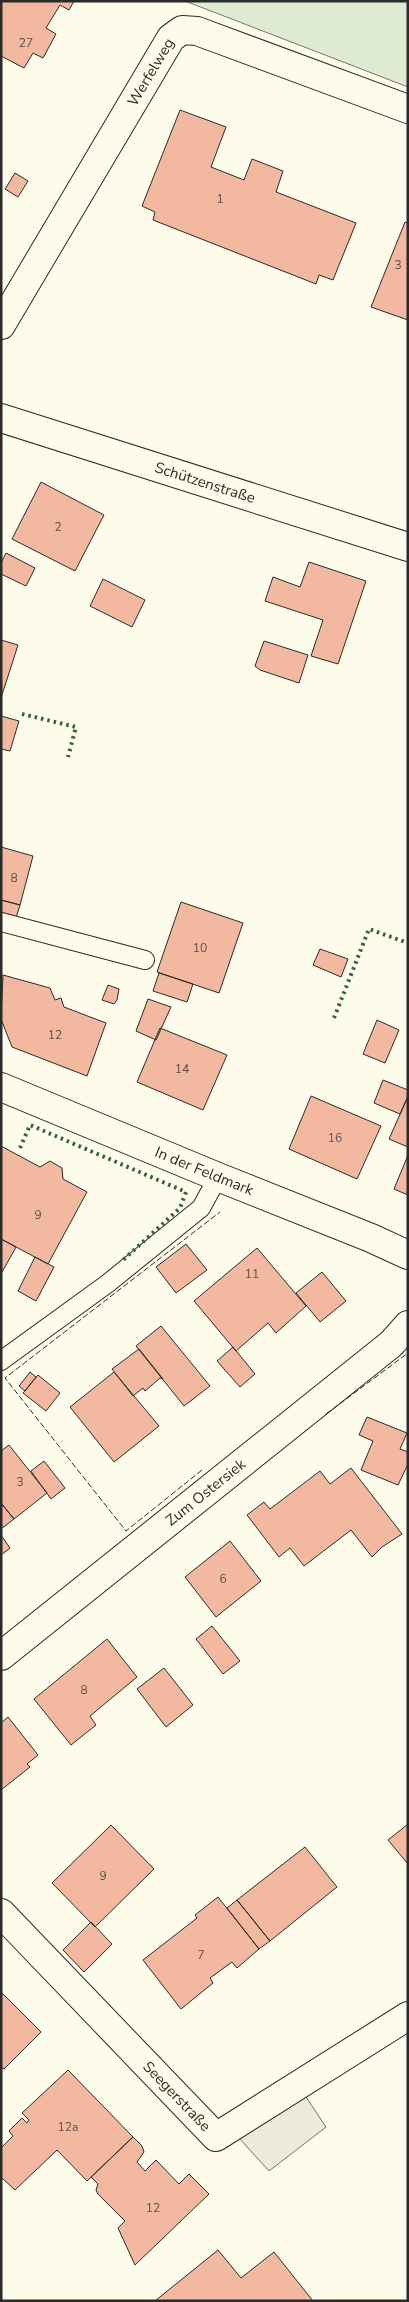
<svg xmlns="http://www.w3.org/2000/svg" width="409" height="2302" viewBox="0 0 409 2302" font-family="'Nunito Sans',sans-serif">
  <style>
    .green { fill: #deebd1; stroke: #74746e }
    .parking { fill: #eceadb; stroke: #74746e }
    .building { fill: #f2b8a0; stroke: #2b2b2b }
    .lines { fill: none; stroke-linecap: round; stroke-linejoin: round }
    .lane-casing { stroke: #2b2b2b; stroke-width: 20 }
    .street-casing { stroke: #2b2b2b; stroke-width: 30 }
    .lane { stroke: #fdfbea; stroke-width: 18 }
    .street { stroke: #fdfbea; stroke-width: 28 }
    .hedge { stroke: #34623c; stroke-width: 4; stroke-dasharray: 2.5 4; stroke-linecap: butt }
    .fence { stroke: #2b2b2b; stroke-width: 1; stroke-dasharray: 6 2.5; stroke-linecap: butt }
    .labels { text-anchor: middle; stroke-width: 4; stroke-linejoin: round; paint-order: stroke }
    .number-label { font-size: 12px; fill: #5d4e48 }
    .street-label { font-size: 15px; fill: #2b2b2b; stroke: #fdfbea }
  </style>
  <rect width="100%" height="100%" fill="#fdfbea"/>
  <path class="green" d="M185,1h223v86z"/>
  <path class="parking" d="M302,2091l24,36 -57,44 -30,-33z"/>
  <path class="building" d="M1,1h73l-5,9 -9,-5 -14,23 10,6 -13,24 -10,-5 -9,15 -23,-12z
    M180,110l46,17 -15,40 33,13 8,-21 31,12 -7,21 80,31 -23,57 -14,-5 -3,9 -163,-64 2,-8 -13,-6z
    M15,173l13,8 -10,16 -13,-8z
    M405,222l3,1v97l-37,-13z
    M41,482l63,33 -29,56 -63,-32z
    M6,553l29,15 -9,18 -25,-12v-11z
    M309,562l57,19 -28,83 -27,-8 12,-36 -58,-19 8,-24 27,10z
    M103,579l42,21 -13,27 -42,-21z
    M1,640l17,5 -17,53z
    M264,641l44,14 -9,28 -39,-13 -5,-4z
    M1,716l18,5 -9,30 -9,-2z
    M1,847l32,9 -13,49 -19,-5z
    M1,900l19,5 -5,16 -14,-4z
    M181,902l62,21 -24,70 -62,-21z
    M320,949l28,10 -7,18 -28,-12z
    M159,973l34,11 -6,18 -34,-11z
    M3,975l47,13 5,12 6,-2 3,9 42,16 -19,53 -75,-29 -11,-28z
    M108,985l11,4 -2,11 -3,4 -12,-4z
    M148,999l23,8 -15,33 -20,-9z
    M377,1020l22,10 -14,33 -22,-9z
    M160,1028l67,27 -24,55 -66,-28z
    M383,1080l25,10v6l-8,18 -26,-11z
    M311,1096l70,30 -24,53 -68,-30z
    M406,1101l2,1v45l-19,-8z
    M1,1146l39,21 10,-6 12,7 1,11 24,13 -39,72 -47,-25z
    M408,1155v40l-14,-6z
    M1,1239l15,8 -15,27z
    M186,1244l21,26 -31,23 -20,-26z
    M257,1248l49,58 -30,27 -8,-10 -32,28 -42,-50z
    M35,1257l19,10 -18,34 -18,-10z
    M322,1272l24,29 -26,21 -24,-29z
    M161,1326l49,60 -26,20 -48,-60z
    M233,1347l22,27 -15,13 -23,-26z
    M139,1349l24,30 -3,-1 -15,13 -2,-3 -10,8 -21,-27z
    M30,1372l6,5 -11,14 -6,-5z
    M114,1372l45,54 -45,36 -44,-55z
    M38,1375l22,18 -14,18 -23,-18z
    M367,1417l40,16 -7,16 8,3v12l-10,21 -37,-15 12,-29 -14,-6z
    M9,1445l38,48 -33,26 -13,-16v-52z
    M44,1461l21,27 -14,11 -20,-28z
    M351,1468l51,66 -20,13 -10,10 -21,-27 -47,36 -14,-18 -11,9 -32,-42 17,-13 6,7 50,-38 10,13z
    M1,1503l13,16 -13,10z
    M1,1535l9,13 -9,7z
    M230,1541l31,40 -45,36 -31,-40z
    M212,1626l28,35 -17,13 -27,-35z
    M107,1639l30,38 -47,39 6,9 -25,20 -37,-46z
    M164,1668l29,37 -27,22 -29,-38z
    M8,1717l30,38 -11,9 3,3 -29,23v-67z
    M408,1824v40l-20,-24z
    M111,1825l43,44 -59,58 -43,-44z
    M305,1847l32,40 -67,54 -33,-41z
    M218,1897l41,52 -22,19 -5,-6 -22,16 3,5 -32,26 -38,-49 54,-42 -2,-3z
    M237,1900l33,41 -11,8 -32,-41z
    M91,1922l21,22 -28,28 -21,-22z
    M1,1992l40,40 -37,37 -3,-2z
    M68,2070l65,67 -46,44 -30,-31 -42,40 -14,-13v-29l12,-12 -4,-5 13,-13 5,5 2,-3 -7,-7z
    M133,2137l9,9 2,6 -7,10 8,9 11,-11 23,24 10,-10 20,20 -74,71 -17,-37 7,-7 -27,-27 -2,-4 2,-6 -7,-7z
    M218,2250l23,28 33,-26 39,49h-158z"/>
  <g class="lines">
    <g class="lane-casing">
      <path id="lane" d="M1,922l144,38
        M1,1361l106,-77 94,-76 17,-31"/>
    </g>
    <g class="street-casing">
      <g id="street">
        <path id="s1" d="M1,325l170,-287 11,-8 15,1 211,78"/>
        <path id="s2" d="M1,418l407,129"/>
        <path id="s3" d="M1,1087l217,90 153,61 37,17"/>
        <path id="s4" d="M1,1656l390,-312 17,-19"/>
        <path id="s5" d="M1,1913l215,224 192,-121"/>
      </g>
    </g>
    <use href="#lane" class="lane"/>
    <use href="#street" class="street"/>
    <path class="hedge" d="M22,714l54,13 -8,30
      M334,1018l35,-89 39,14
      M20,1148l10,-23 156,67 -6,16 -58,53"/>
    <path class="fence" d="M326,1414l82,-61
      M202,1470l-76,61 -121,-153 215,-166"/>
  </g>
  <g class="labels">
    <g class="number-label">
      <text x="26" y="47">27</text>
      <text x="220" y="203">1</text>
      <text x="398" y="269">3</text>
      <text x="58" y="531">2</text>
      <text x="14" y="882">8</text>
      <text x="200" y="952">10</text>
      <text x="55" y="1039">12</text>
      <text x="182" y="1073">14</text>
      <text x="335" y="1142">16</text>
      <text x="38" y="1219">9</text>
      <text x="252" y="1278">11</text>
      <text x="20" y="1486">3</text>
      <text x="223" y="1583">6</text>
      <text x="84" y="1694">8</text>
      <text x="103" y="1880">9</text>
      <text x="201" y="1959">7</text>
      <text x="68" y="2131">12a</text>
      <text x="153" y="2212">12</text>
    </g>
    <g class="street-label">
      <text dy="5" stroke="none"><textPath href="#s1" startOffset="294">Werfelweg</textPath></text>
      <text dy="5" stroke="none"><textPath href="#s2" startOffset="214">Schützenstraße</textPath></text>
      <text dy="5" stroke="none"><textPath href="#s3" startOffset="220">In der Feldmark</textPath></text>
      <text dy="5" stroke="none"><textPath href="#s4" startOffset="262">Zum Ostersiek</textPath></text>
      <text dy="5" stroke="none"><textPath href="#s5" startOffset="254">Seegerstraße</textPath></text>
    </g>
  </g>
  <rect width="409" height="2302" fill="none" stroke="#2b2b2b" stroke-width="5"/>
</svg>
